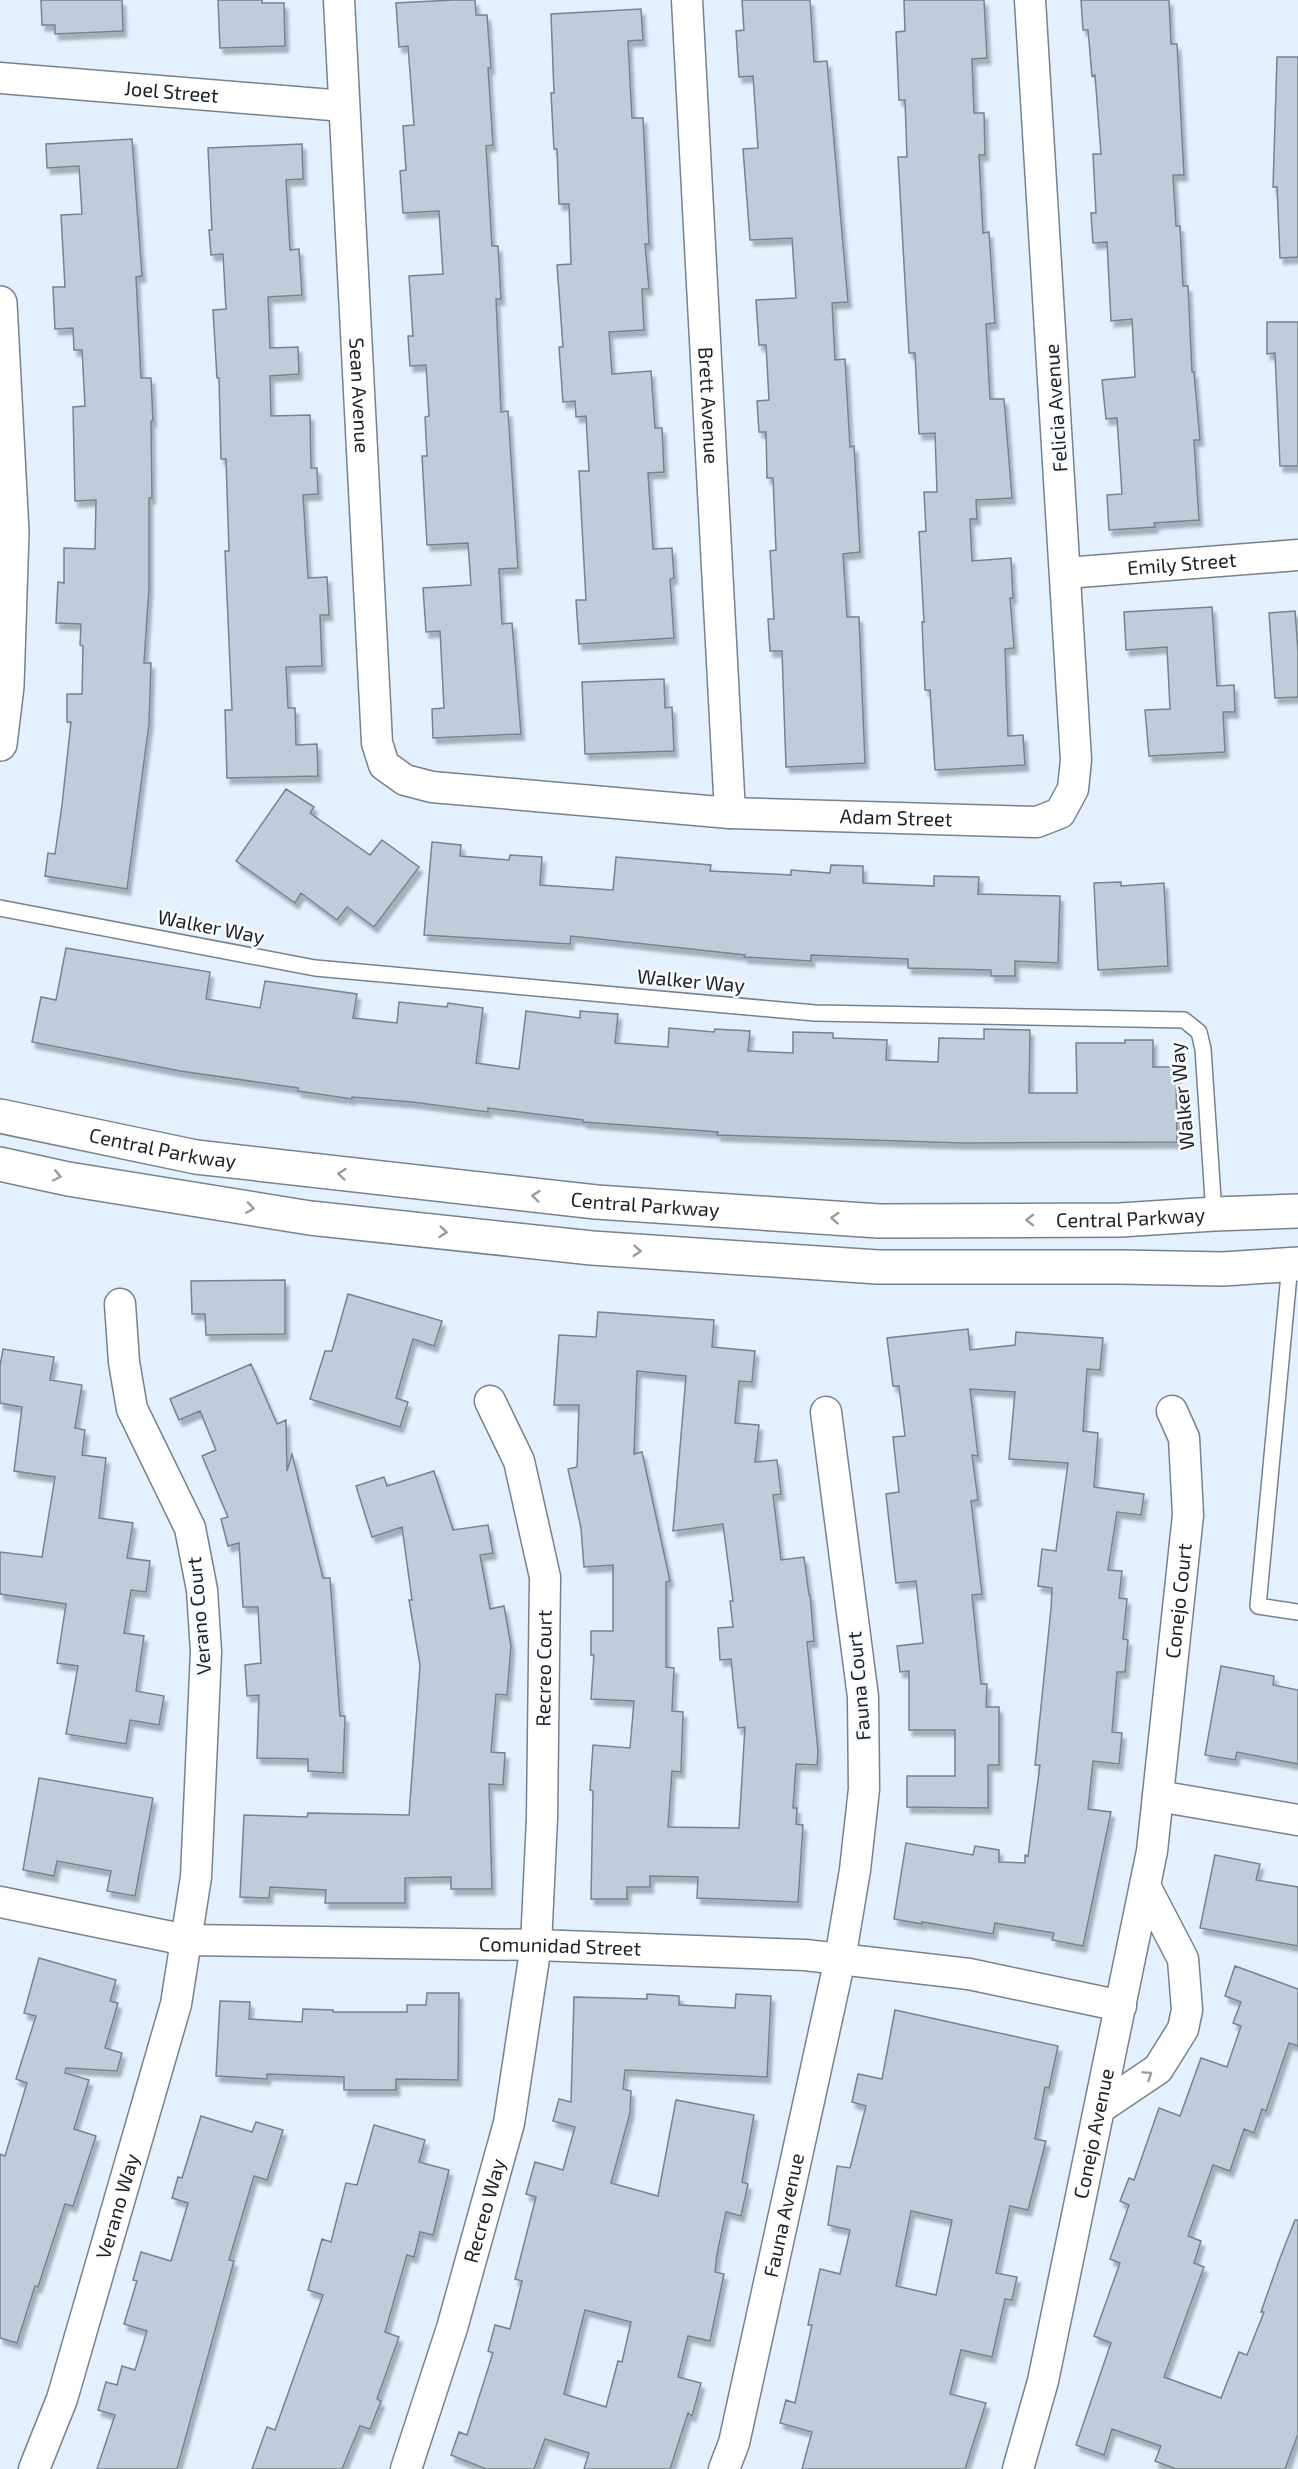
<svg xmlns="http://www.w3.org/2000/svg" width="1298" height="2469" viewBox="0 0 1298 2469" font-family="'Exo 2',sans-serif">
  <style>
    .building { fill: #bfccd9; stroke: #77838f; stroke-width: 1.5; fill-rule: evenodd; filter: url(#shadow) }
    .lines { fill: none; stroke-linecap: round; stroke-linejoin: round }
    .service-casing { stroke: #77828e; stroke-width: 18 }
    .minor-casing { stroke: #77828e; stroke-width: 33 }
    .tertiary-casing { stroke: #77828e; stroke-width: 36 }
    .secondary-casing { stroke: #77828e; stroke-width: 36 }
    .service { stroke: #fff; stroke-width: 15 }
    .minor { stroke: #fff; stroke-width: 30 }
    .tertiary { stroke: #fff; stroke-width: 33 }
    .secondary { stroke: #fff; stroke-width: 33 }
    .oneway { stroke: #999b9d }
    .labels { text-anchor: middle; stroke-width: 5; stroke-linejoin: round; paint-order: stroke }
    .street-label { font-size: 20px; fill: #1c2125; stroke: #f9fcff }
  </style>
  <defs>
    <filter id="shadow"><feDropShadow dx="3.5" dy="6" stdDeviation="1.5" flood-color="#0004"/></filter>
  </defs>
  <rect width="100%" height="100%" fill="#e3f0fe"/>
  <path class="building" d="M41,0h81l1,31 -68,3v-9h-13z
    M218,0h44v3h22l1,43 -65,2z
    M453,0h22l1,15h11l4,53h-3l5,77 -7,1 6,100h6l3,53h-5l5,113 7,-1 10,157 -19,1 3,55 10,-1 9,111 -88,4 -1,-29 12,-1 -4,-77 -14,1 -3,-44 48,-3 -3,-42 -41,2 -5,-89h5l-2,-39 4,-1 -3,-51 -16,1 -2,-30h5l-4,-60 34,-2 -4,-63 -36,2 -3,-42 6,-1 -3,-44 11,-1 -6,-79 -9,1 -3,-44z
    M742,0h68l4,62 13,-1 21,241 -16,1 3,57 10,-1 5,88 4,-1 6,106 -17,2 4,63h12l6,146 -79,4 -4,-116h-12l-2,-32h6l-4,-68 6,-1 -3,-72h-6l-1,-46h-7l-2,-31 12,-1 -3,-55h-7l-3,-45 40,-2 -4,-60 -42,2 -7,-91 15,-1 -5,-72 -14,1 -3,-46 8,-1z
    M904,0h80l3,58 -15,1 2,54h10l1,42h-6l4,78 6,-1 6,91 -9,1 4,75h14l8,99 -36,2 1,19h-7l2,42 39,-3 2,40h-3l4,50 -9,1 3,87 15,-1 2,30 -90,5 -5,-80h-5l-3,-68h2l-5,-90 7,-1 -2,-39h13l-2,-59 -16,1 -4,-81h-6l-11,-196h9l-2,-57h-6l-3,-68 9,-1z
    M1081,0h88l2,44h6l7,131h-11l3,51h4l3,60h5l4,86h2l6,68h-6l5,80 -45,3 1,4 -46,3 -2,-35 15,-1 -5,-76 -11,1 -4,-39 33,-3 -3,-58 -21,2 -4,-79 -14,1 -2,-30h5l-3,-59h8l-6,-79 -3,1 -4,-46h-5z
    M641,9l2,31 -15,1 4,77h11l6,126h-4l4,45h-7l2,41 -35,2 3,42 39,-3 4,57h7l2,44 -16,1 5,76 19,-1 2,30 -4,1 4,59 -95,6 -3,-44h10l-7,-129h10l-3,-55 -10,1 -1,-16 -12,1 -4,-55h4l-6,-82 14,-1 -2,-60h-10l-2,-55h-3l-3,-56h3l-3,-79z
    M1277,57h21v200l-18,1 -3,-71h-4z
    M132,139l10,137 -6,1 5,101h10l2,43h-2l1,77h-3v90l-5,75h7l-2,61 -22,165 -82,-13 3,-23 7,1 7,-49 9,-83h-4v-28h15l1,-48 -3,-1 1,-21 -25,-1 2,-41 6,1v-35l31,1 1,-49 -21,1 -2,-94 12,-1 -3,-56h-8l-1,-22 -18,1 -2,-42h12l-4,-72 21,-1 -3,-48 -32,2 -1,-24z
    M302,144l1,35 -17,1 4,70 9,-1 3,46 -34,2 2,51 28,-1 1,27 -29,2 1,40 39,-1 1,53h6l1,26 -15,1 5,83 19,-1 2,38h-9l2,51 -36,1 2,41h7l1,37 21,-1 1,32 -91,2 -2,-68h7l-7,-159h4l-3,-92h-5l-2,-81h-2l-4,-68 13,-1 -3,-55 -12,1 -2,-25h3l-4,-82z
    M1267,322h31v144h-18l-5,-113 -8,1z
    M1212,607l5,79 17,-1 1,27h-12l2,40 -76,4 -4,-46 25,-1 -3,-62 -41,3 -2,-38z
    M1295,611l3,41v45l-23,1 -6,-85z
    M664,679l1,29 7,-1 2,44 -89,3 -3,-72z
    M286,789l28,18 -4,6 60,42 12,-15 37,27 -45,60 -27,-20 -10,13 -36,-27 -6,10 -59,-42z
    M432,842l29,3 -1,11 49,4 1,-5 32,2 -2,28 73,5 3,-33 95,8 -1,6 81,4v-5l39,3 1,-8 32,1v17l71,3v-10l45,1 -1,17 82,2 -2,67 -43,-2v15h-24v-6l-83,-2v-9l-97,-4v6l-67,-4 1,-2 -174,-19 -1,8 -146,-9z
    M1121,882v4l43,-3 4,83 -70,4 -4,-87z
    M66,948l144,24 -4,27 54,9 5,-27 92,13 -4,24 44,5 2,-21 48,5 1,-4 35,5 -7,55 43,6 7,-58 54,7v-7l38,3 -3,29 53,4 1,-19 45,4 1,-3 35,2 -2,20 45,2v-21l40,1v5l54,2 -1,20 52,2 1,-24 45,1v-10l46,1 -1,63h48l-1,-50h49v-3h28v27h23l1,75 -215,1 -245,-8 1,-3 -135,-10v-2l-95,-12v4l-76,-10 -60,-5v2l-54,-8v-3l-118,-17 -148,-29 9,-45 15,3z
    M285,1280v54l-79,1 -1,-21h-13l-1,-33z
    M348,1294l94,27 -8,25 -21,-7 -17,59 12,4 -8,25 -90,-28 15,-48h7z
    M598,1312l116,8 -2,27 43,4 -3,31 -13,-1 -4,42 24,2 -4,37 22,-2 4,34 -8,1 8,65 23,-3 5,38h1l4,46 -7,1 11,109 -1,14 -21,-1 -3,44h4l-1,16 7,1 -5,77 -101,-4 1,-21 -48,-1v11h-23v12h-36l2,-108 -3,-1 3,-45 37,3 4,-47 -43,-2 3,-44h-3v-24h22v-66l-29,2 -3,-39 -13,-59 9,-2 2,-62h-25l5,-70 37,2zM637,1371l49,5 -13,155 50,-7 10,77h-3l3,26 -15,1 2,32 11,-1 7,69 7,-1 -6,101 -71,-1 4,-56 9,1 2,-60 -11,-1 2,-43 -8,-1v-85l4,-1 -28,-129 -8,2z
    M968,1329l2,21 45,-5 1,-13 87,6 -3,32 -13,-1 -4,62 15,2 -4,54 50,7 -3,21 -24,-3 -9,58 14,1 -3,27 8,1 -4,40 5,1 -3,32h-8l-5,60 10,1 -3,31 -26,-3 -5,48 23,3 -28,134 -31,-6 2,-7 -59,-10 -2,11 -71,-12v2l-28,-5 12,-76 67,12 2,-9 24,4v12l26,1v-8l3,1 12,-91h-5l16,-156 1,-21 -14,-2 4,-37 14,2 12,-88 -59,-4 6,-67 -45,-3 8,67 -6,-1 6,45 -7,1 11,93 -10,1 9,89h6l-1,23h13v58h-11v43l-81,-1v-31h48v-46h-46v-59l-9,1 -3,-26 26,-3 -7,-62 -20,2 -4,-34 -6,-55 13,-2 -6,-55 12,-1 -6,-50h-6l-6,-48z
    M3,1349l51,8 -4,23 32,5 -7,43 10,2 -3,25 24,3 -7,60 34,5 -6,35 23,3 -4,31 -15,-2 -7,43 20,3 -8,55 28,5 -5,29 -29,-5 -4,24 -60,-10 12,-68 -21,-3 9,-59 -66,-10v-42l42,5 13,-80 -41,-6 8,-64 -22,-4v-37z
    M251,1364l26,60 9,-4 1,51 5,-17 31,124h7l10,138h5l-2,57 -35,-2v-12l-51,-1 2,-63 -12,1 -2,-31 16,-2 -3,-56h-15l-4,-64 -11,3 -7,-27 7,-2 -26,-61 14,-6 -16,-39 -21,9 -9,-21z
    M434,1471l19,59 35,-5 5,28 -13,2 10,54 14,-3 7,40 -4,49 -11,-1 -5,58 14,1 -2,32 -14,-1 3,105h-41v-12l-46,1v25h-80l1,-13 -56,-3 -1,11 -29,-1 4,-82 63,2 1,-4 101,2 11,-150 -11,-65h3l-10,-73 -30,10 -16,-51 28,-9 3,9z
    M1221,1666l53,10 -1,9 25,5v74l-61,-12 -2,8 -30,-5z
    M39,1778l114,20 -18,98 -28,-5 4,-20 -54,-10 -3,15 -31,-6z
    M1215,1855l45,9 -4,16 42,7v59l-98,-18z
    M39,1958l77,22 -6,21 8,2 -13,45 17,5 -5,18 -51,-3 -1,5 24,7 -15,49 22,7 -23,70 -8,-2 -27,83 -3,-1 -18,57 -17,-5v-184l5,2 22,-73 -11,-4 20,-63 -12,-3z
    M1235,1966l63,23v57l-9,-3 -23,68 -4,-2 -8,24 -10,-4 -14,42 -17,-6 -25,71 13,5 -7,22 10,4 -40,110 57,21 18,-46 8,3 17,-43h-3l19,-54 15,-38h3v214l-13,35h-109l-21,-8 6,-15 -49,-17 -8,26 -28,-10 35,-102 -17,-7 26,-73 -10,-4 19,-54 -9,-4 9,-23 5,2 25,-72 21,8 21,-58 26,9 14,-41 -8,-3 8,-21 -16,-6z
    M427,1993h32l-1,87 -62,-1v11h-52v-13l-77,-3v5l-51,-3 4,-75 30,1 -1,17 53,3 1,-13 30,1v2h74v-7h19z
    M647,1994l32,2v9l56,3 1,-14 35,2 -4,81 -142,-7 -2,19 8,2 -1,22 -19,70 47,13 18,-96 78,15 -12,67 6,2 -7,32 -15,-4 -9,42 -2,18 9,2 -14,67 -22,-5 -10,41 23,6 -9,33 -4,-3 -18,56h-86l5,-16 -44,-14 -11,30h-48l-35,-14 8,-23 8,3 26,-82 -5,-2 7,-26 15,4 12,-48 -7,-2 21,-82 -10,-3 9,-32 28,8 12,-43 -22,-6 6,-22 12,3 3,-105 73,2zM585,2310l46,12 -9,40 -4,-1 -12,46 -42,-13z
    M895,2010l163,36 -9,42 -4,-1 -10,52 11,2 -18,69 -18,-4 -14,67 21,4 -5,23 -7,-1 -13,58 -31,-7 -11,44 36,9 -21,66h-163l10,-37 -32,-9 6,-23 9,3 17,-78h-4l12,-56 20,5 10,-44 -22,-5 9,-59 13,2 16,-62 -14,-4 6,-28 24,5zM911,2211l41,9 -16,75 -40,-9z
    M201,2116l51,16 4,-10 27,8 -16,50 -13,-4 -25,84 5,1 -57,208h-80l18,-54 -17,-5 8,-28 11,3 5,-19 13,4 12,-39 -23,-7 13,-43 -4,-1 8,-28 30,9 17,-58 -16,-5 6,-21 4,1z
    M374,2125l51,15 -6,22 30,8 -16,65 -13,-3 -6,25 -7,-2 -22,77 14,5 -22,62 4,2 -11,28 -10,-3 -18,43h-90l15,-42 8,3 48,-135 -15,-5 14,-51 9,3 15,-59 11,2z"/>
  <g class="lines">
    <g class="service-casing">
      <path id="service" d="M0,908l315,60 500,45 369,7 15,12 4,17 11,165
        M1290,1264l-32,342 40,6"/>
    </g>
    <g class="minor-casing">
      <g id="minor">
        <path id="s1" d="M339,0l38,743 7,22 21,15 27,7 298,26 307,9 23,-9 13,-24 3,-29 -46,-760"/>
        <path id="s2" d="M687,0l43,813"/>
        <path id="s3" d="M0,78l344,28"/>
        <path id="s4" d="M1066,573l232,-18"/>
        <path d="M1158,1796l140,24"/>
        <path id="s5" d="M0,1902l186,38 350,5 269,10 164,19 152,32"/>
        <path d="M1100,2108l58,-39 25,-40 4,-19 -4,-51 -38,-73"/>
        <path id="s6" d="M34,2469l28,-70 114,-395 20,-127 10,-225 -4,-62 -12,-62 -58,-119 -8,-47 -4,-58"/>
        <path id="s7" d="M406,2469l46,-141 57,-205 27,-178 6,-127 3,-241 -26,-116 -29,-60"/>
        <path id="s8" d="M724,2469l10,-26 106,-484 15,-89 9,-81 -1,-92 -37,-285"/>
        <path id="s9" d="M1018,2469l25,-88 109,-530 36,-336 -4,-77 -12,-27"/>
      </g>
    </g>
    <g class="tertiary-casing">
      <path id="tertiary" d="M0,303l12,229 -5,154 -7,58"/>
    </g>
    <g class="secondary-casing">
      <g id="secondary">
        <path id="s10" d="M0,1116l196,41 400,45 283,19 241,-1 94,-6 84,-3"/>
        <path d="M0,1164l68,15 242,39 282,30 286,19h242l103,2 75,-5"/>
      </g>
    </g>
    <use href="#service" class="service"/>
    <use href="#minor" class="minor"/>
    <use href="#tertiary" class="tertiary"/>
    <use href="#secondary" class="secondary"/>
  </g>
  <defs><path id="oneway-chevron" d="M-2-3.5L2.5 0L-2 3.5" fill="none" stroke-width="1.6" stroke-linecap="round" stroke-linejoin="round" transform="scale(1.5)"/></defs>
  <g class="oneway">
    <use href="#oneway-chevron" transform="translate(342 1174) rotate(-174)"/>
    <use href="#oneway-chevron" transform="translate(57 1176) rotate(12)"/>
    <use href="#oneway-chevron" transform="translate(536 1196) rotate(-174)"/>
    <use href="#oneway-chevron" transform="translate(250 1208) rotate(9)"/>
    <use href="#oneway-chevron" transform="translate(835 1218) rotate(-176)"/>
    <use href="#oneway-chevron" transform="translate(1030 1220) rotate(180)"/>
    <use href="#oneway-chevron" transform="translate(443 1232) rotate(6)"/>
    <use href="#oneway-chevron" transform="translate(637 1251) rotate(4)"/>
    <use href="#oneway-chevron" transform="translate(1148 2075) rotate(-34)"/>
  </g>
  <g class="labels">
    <g class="street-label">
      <text dy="7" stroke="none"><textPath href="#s3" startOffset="172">Joel Street</textPath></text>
      <text dy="7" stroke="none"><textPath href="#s1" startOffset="396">Sean Avenue</textPath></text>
      <text dy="7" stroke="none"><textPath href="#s2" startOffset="406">Brett Avenue</textPath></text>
      <text transform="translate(1056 408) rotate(-94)" y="7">Felicia Avenue</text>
      <text dy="7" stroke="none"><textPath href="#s4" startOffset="116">Emily Street</textPath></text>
      <text dy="7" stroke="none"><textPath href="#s1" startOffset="1286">Adam Street</textPath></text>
      <text transform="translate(211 927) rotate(11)" y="7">Walker Way</text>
      <text transform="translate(691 981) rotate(5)" y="7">Walker Way</text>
      <text transform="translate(1182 1096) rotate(-96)" y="7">Walker Way</text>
      <text dy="7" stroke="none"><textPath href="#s10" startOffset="166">Central Parkway</textPath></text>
      <text dy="7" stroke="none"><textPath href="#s10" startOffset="652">Central Parkway</textPath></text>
      <text dy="7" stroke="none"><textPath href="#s10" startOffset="1138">Central Parkway</textPath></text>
      <text dy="7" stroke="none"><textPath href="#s9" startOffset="884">Conejo Court</textPath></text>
      <text transform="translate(199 1616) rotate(-95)" y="7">Verano Court</text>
      <text dy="7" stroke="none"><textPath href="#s7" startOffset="818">Recreo Court</textPath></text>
      <text transform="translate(859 1686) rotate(-95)" y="7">Fauna Court</text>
      <text dy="7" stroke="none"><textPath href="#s5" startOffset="564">Comunidad Street</textPath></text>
      <text dy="7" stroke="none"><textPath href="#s9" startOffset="344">Conejo Avenue</textPath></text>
      <text dy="7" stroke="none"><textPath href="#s6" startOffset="276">Verano Way</textPath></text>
      <text dy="7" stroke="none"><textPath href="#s7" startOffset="270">Recreo Way</textPath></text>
      <text dy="7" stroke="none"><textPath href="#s8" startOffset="261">Fauna Avenue</textPath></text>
    </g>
  </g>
</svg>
